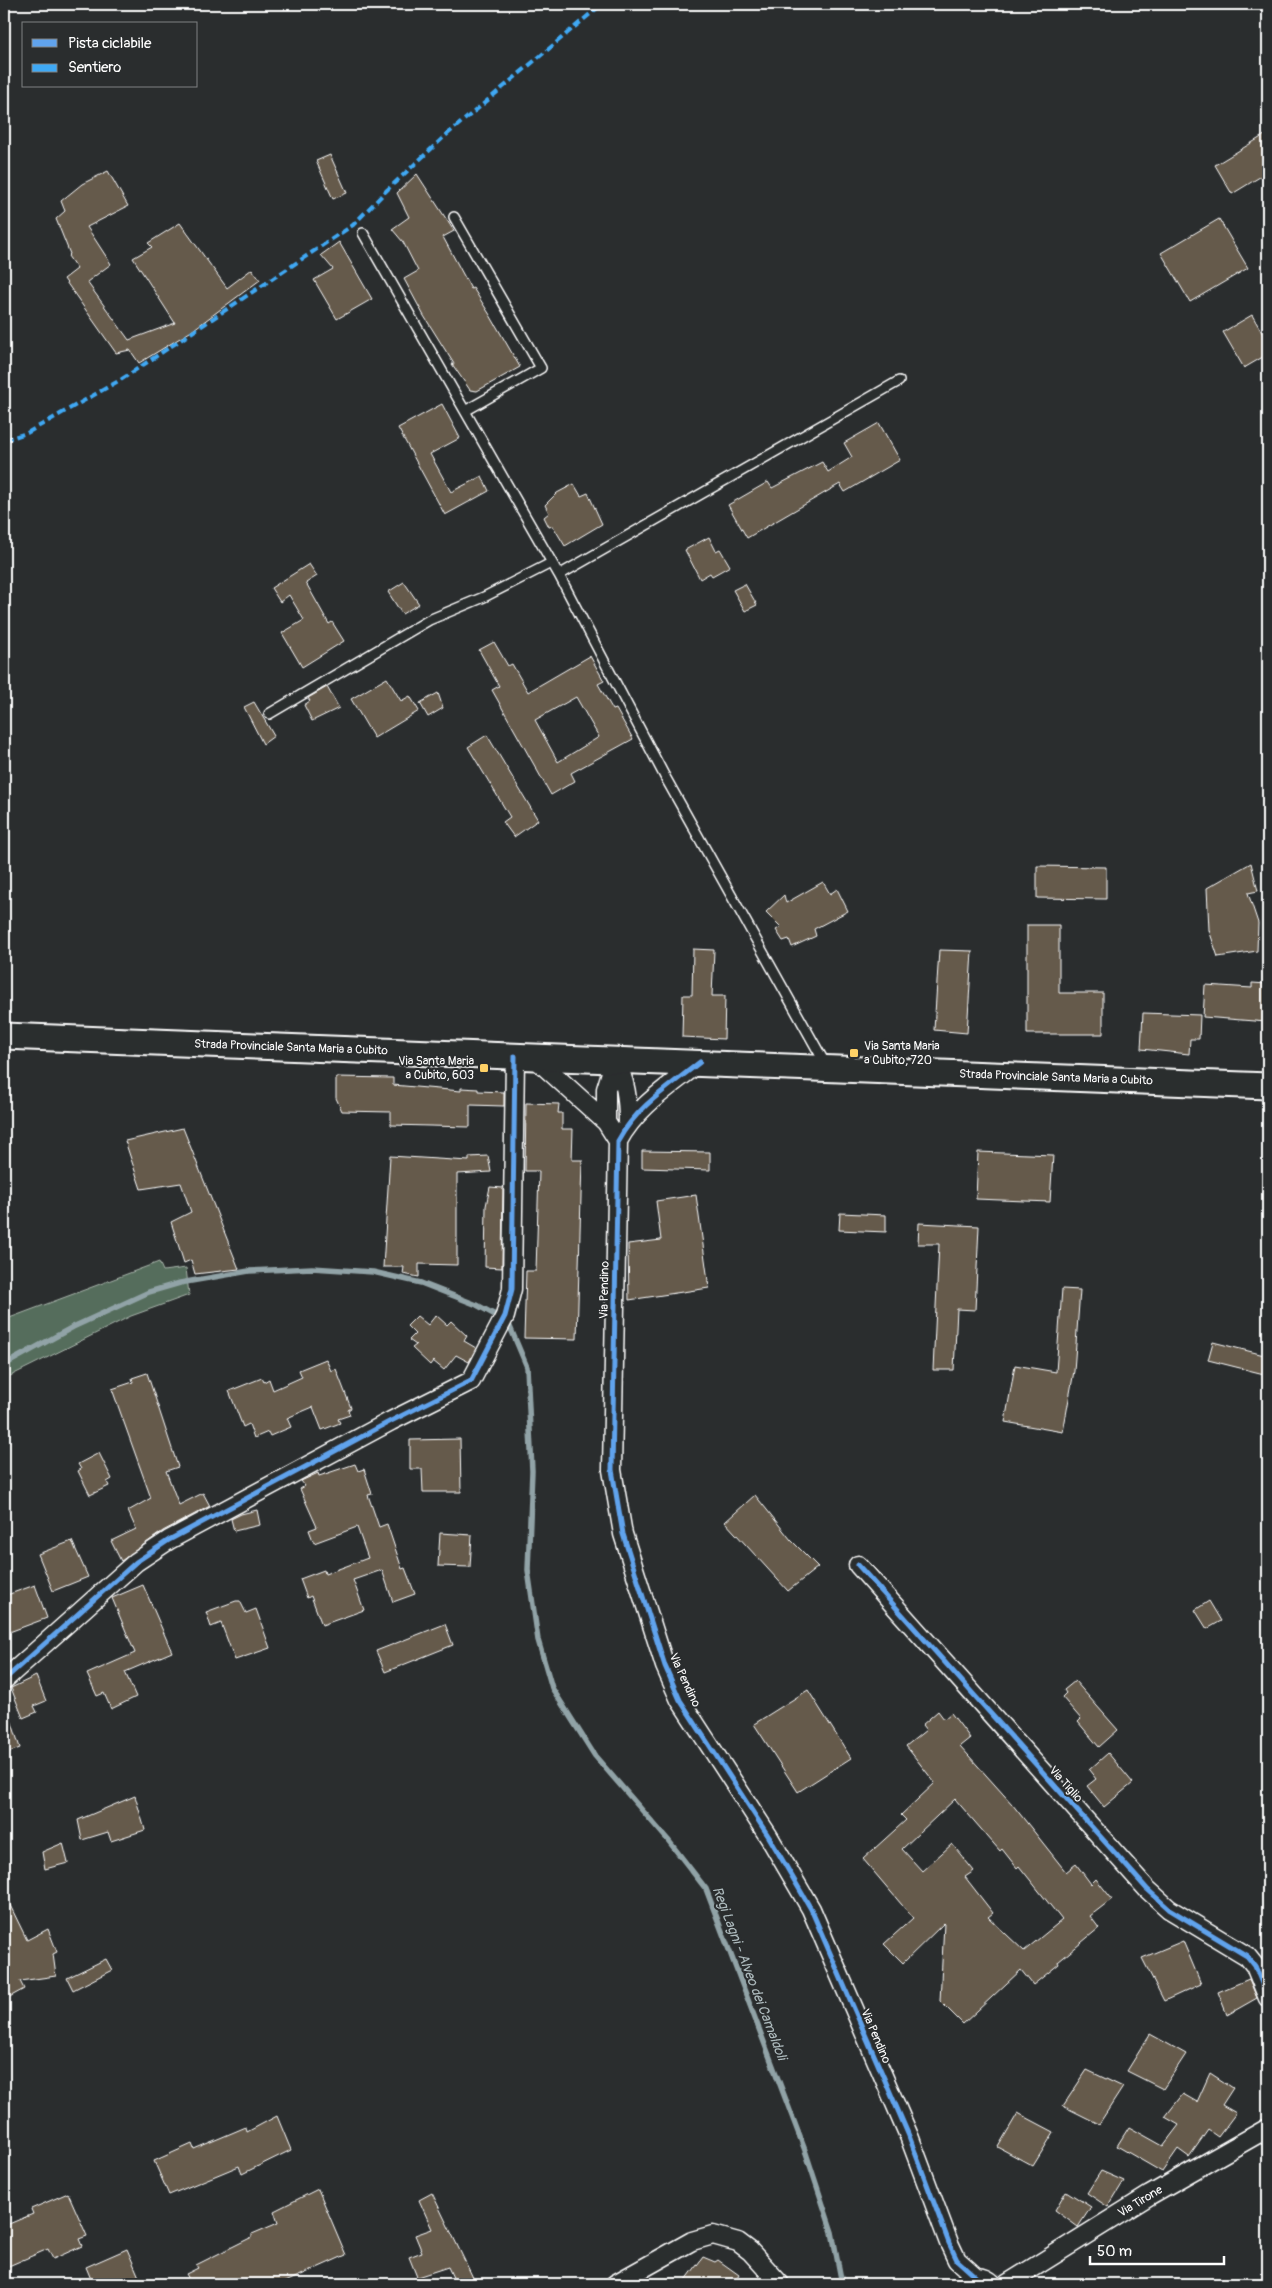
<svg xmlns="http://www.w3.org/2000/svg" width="1272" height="2288" viewBox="0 0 1272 2288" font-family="Pangolin,sans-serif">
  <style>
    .grass { fill: #546d5b; stroke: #aab6ad }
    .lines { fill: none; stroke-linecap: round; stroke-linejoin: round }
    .stream { stroke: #91a3a7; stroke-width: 5.5 }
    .building { fill: #655a4c; stroke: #fff; fill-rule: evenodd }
    .service-casing { stroke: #fff; stroke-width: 12 }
    .minor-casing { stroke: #fff; stroke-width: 21 }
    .secondary-casing { stroke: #fff; stroke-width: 29 }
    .service { stroke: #2a2d2e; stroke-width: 9 }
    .minor { stroke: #2a2d2e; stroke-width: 18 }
    .secondary { stroke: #2a2d2e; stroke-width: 25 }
    .quiet { stroke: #3fa9f5; stroke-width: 4; stroke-dasharray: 8 4; stroke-linecap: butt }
    .cycleway-casing { stroke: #2a2d2e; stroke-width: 8 }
    .cycleway { stroke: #60a3ed; stroke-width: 5 }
    .poi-dot { fill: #ffd166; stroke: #2a2d2e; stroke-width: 2 }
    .labels { text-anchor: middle; stroke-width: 4; stroke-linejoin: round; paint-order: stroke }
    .poi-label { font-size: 12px; fill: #fff; stroke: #2a2d2e; text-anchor: start }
    .street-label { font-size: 12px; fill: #fff; stroke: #2a2d2e }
    .water-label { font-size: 14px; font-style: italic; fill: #adbabd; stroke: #2a2d2e }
  </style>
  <rect width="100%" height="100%" fill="#2a2d2e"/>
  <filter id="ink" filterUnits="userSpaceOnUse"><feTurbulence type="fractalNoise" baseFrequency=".02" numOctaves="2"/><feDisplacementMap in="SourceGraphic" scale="10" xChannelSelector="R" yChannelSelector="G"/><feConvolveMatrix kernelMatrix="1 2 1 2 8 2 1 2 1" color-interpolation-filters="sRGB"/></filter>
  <g filter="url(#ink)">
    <path class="grass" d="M159,1262l4,9 23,-3 3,27 -58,21 -127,63v-59z"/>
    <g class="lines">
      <path class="stream" d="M4,1365l69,-38 76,-35 31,-9 69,-12 63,-3 61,4 48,11 56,22 31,17 19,45 5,104 -4,99 10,70 14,48 43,68 73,84 38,49 100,264 26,79 10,52"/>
    </g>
    <path class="building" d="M1268,133v39l-36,22 -17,-29z
      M330,155l17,38 -14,6 -17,-38z
      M108,171l20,35 -41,21 24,37 -24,18 42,58 46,-17 -42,-65 19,-11 -4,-4 32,-20 47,65 25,-19 8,11 -70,52 -51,31 -9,-13 -14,3 -52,-74 13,-10 -9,-13 2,-2 -14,-35 9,-8 -4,-10 21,-17z
      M417,174l37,57 -11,6 28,52 2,-1 17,27 30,52 -43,24 -7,-1 -18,-26h2l-30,-48 -20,-37 14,-8 -15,-29 -11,-13 17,-12 -12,-24z
      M1219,219l29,49 -58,34 -29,-49z
      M339,242l33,57 -35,20 -23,-39 19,-11 -12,-14z
      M1252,315l16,28v11l-24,14 -21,-36z
      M442,404l18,34 -30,16 21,38 31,-16 7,15 -44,24 -47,-87z
      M879,423l21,37 -55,32 -5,-8 -93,54 -19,-33 40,-23 4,6 50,-26 6,10 24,-15 -8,-14z
      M574,484l7,12 7,-3 14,31 -37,22 -12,-20 -4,1 -5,-10 5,-4 -4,-8 12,-12z
      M709,537l7,14 4,-2 10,17 -18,10 -2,-3 -10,6 -15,-29z
      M309,564l8,12 -11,7 23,41 3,-2 12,19 -42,26 -20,-34 22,-13 -15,-25 -9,7 -9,-14z
      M404,582l15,22 -17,10 -14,-22z
      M745,584l12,21 -12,6 -12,-21z
      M494,642l14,24 4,-2 16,28 62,-36 14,25 -6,3 15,26 3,-1 17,30 -62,34 4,8 -24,14 -59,-105 7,-4 -20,-36zM576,697l23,40 -41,25 -23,-42z
      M387,678l14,23 9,-5 9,15 -45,27 -23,-39z
      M327,687l12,21 -27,13 -8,-16 6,-4 -2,-3z
      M438,693l5,15 -15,9 -8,-14z
      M254,702l20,34 -11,8 -19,-37z
      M487,735l51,85 -24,17 -11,-15 7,-5 -42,-70z
      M1251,863l7,28 -10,2 10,30 -1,28 -39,6 -9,-27 -2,-42z
      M1037,866l69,1v32l-69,-1z
      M823,882l7,12 7,-5 11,22 -34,18 2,7 -24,11 -3,-8 -6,2 -7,-11 5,-3 -15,-15 18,-17 2,8z
      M1027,925h32v68h44v41h-76z
      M693,949l21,1 -2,46h13l-1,43 -42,-2 1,-42h9z
      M939,950l33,1 -5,82 -33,-3z
      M1252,983l16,1 -1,38 -64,-5 2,-32 47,3z
      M1143,1013l57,2 -1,24h-9l-1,15 -48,-5z
      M336,1077l57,1v7l68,6v-3l17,1v2l26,1v14l-34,-1v22l-79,-2v-13l-49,-1 -6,-13z
      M526,1103l33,1 -1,9h4v16h11l-1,31h10l-5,179 -53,-1 2,-67h10l3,-100h-14z
      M183,1128l56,141 -44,5 -4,-14 -7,3 -13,-41 20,-10 -10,-29 -40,6 -16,-48z
      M642,1151l68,1v18l-68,-2z
      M978,1152l75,3 -3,47 -74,-3z
      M390,1156l79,5v-4l19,-1 3,16 -34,2v91l-38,-1v13l-16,-3 1,-7h-21z
      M490,1187l13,1 -1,80 -17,-1 1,-61z
      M696,1195l13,93 -80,12 -1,-56 33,-4 -5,-39z
      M840,1213l46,2v17l-47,-2z
      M919,1223l60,3 -4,84 -18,-1 -3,61h-21l6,-126h-21z
      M1062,1289l18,1 -6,81 -11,61 -58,-10 10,-57 41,7z
      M436,1315l11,10 4,-4 16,15 -3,5 12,7 -7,14 -13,-7 -12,15 -11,-9 -3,4 -18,-17 4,-3 -7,-5 6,-6 -8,-8 10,-10 11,9z
      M1213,1342l55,14v19l-60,-15z
      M326,1359l5,12 5,-2 15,39 -3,2 2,5 -12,4 2,4 -18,7 -9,-23 -26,11 4,9 -21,9 -2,-4 -14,6 -5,-14 -6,3 -14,-36 33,-13 2,4 5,-3 4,11 29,-13 -3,-7z
      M147,1373l31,94 -12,4 13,34 24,-12 7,13 -47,25 -42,30 -10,-20 25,-12 -8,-18 23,-13 -39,-109 21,-7 -1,-4z
      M460,1439l1,53h-38l-1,-23h-12v-29z
      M99,1453l13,26 -5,3 2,4 -19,9 -12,-24 3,-2 -3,-5z
      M355,1464l3,7 6,-2 8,25 -4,1 11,32 8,-3 15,45 3,-1 10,26 -22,8 -11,-32 -29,10 11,30 -42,15 -11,-29 -4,2 -7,-19 24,-9 1,4 43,-16 -11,-31 -43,16 -5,-13 8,-3 -17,-38 5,-3 -4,-5 17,-8 1,3z
      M755,1495l36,45 27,27 -30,24 -63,-69z
      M257,1510l3,15 -26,6 -3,-12 10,-5z
      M440,1533l32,2 -2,32 -32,-1z
      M72,1541l16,36 -35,14 -15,-37z
      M35,1585l12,33 -43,16v-38z
      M143,1585l29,67 -47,20 11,25 -25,12 -7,-16 -7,3 -10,-22 48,-21 -23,-55z
      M236,1601h4l6,12 10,-4 14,39 -35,12 -14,-37 -10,4 -5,-15z
      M1209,1601l12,20 -14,8 -12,-19z
      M445,1624l8,21 -68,27 -9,-21z
      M36,1676l10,25 -12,5 3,6 -14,6 -12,-30z
      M1075,1681l43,49 -19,17 -21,-25 3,-3 -19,-22 4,-4 -2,-3z
      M808,1690l43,68 -53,34 -44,-68z
      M4,1707h3l13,41 -16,6z
      M938,1711l6,8 7,-6 19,25 -10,8 52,58 54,68 10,-8 15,20 5,-5 16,20 -22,17 9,12 -41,34 1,2 -26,21 -12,-15 -58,54 -23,-23 4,-78 -41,40 -19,-19 29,-26 -50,-59 43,-39 -5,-5 34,-32 -29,-37 20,-16 -4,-5zM955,1799l45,52 2,-2 15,19 2,-2 43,54 -38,31 -36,-34 5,-4 -28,-36 9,-6 -22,-27 -30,27 -20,-22z
      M1108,1753l25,30 -29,24 -17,-21 9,-7 -7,-9z
      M135,1796l10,34 -34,11 -3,-9 -26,8 -4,-20z
      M63,1843l5,20 -23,6 -3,-17z
      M4,1893l23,47 21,-11 9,23 -4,2 3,22 -36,5 4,8 -20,11z
      M1183,1941l18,43 -37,17 -22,-43z
      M106,1959l6,11 -39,20 -6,-12z
      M1249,1979l8,19 -30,17 -9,-23z
      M1150,2034l36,20 -23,35 -36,-18z
      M1087,2070l36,17 -24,37 -36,-18z
      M1210,2073l23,15 -11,17 14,8 -18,24 -10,-7 -19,27 -11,-8 -16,23 -45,-26 12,-19 34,19 16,-21 -14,-8 18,-23 14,8z
      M1018,2113l36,19 -21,34 -35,-19z
      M277,2116l14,34 -49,24 -3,-8 -70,29 -15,-34 38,-17 2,5 52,-22 1,5z
      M1101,2171l23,10 -16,26 -21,-14z
      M318,2189l28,66 -65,29h-89l-6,-10 12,-6 -2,-3 56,-28v-3l26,-11 -4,-12z
      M1066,2191l25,16 -13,20 -23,-17z
      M68,2193l19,43 -8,3 3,7 -29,13 -5,-10 -44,19v-42l29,-12 -2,-5z
      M432,2193l44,91h-20l-8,-17 -31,10 -8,-20 13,-5 -7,-17 17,-6 -13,-29z
      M127,2249l15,35h-49l-7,-17z
      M703,2257l12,5 3,-2 21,15 -5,9h-51z"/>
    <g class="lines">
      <g class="service-casing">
        <path id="service" d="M454,217l87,151 -76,43
          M363,233l196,342 105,200 162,290
          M559,575l340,-194
          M269,714l160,-94 55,-23 67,-34"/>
      </g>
      <g class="minor-casing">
        <path id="minor" d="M534,1057l72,65 12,19
          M615,1060c11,21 13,39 13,63
          M700,1062c-30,24 -64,45 -82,79l-6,329 11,64 42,132 15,34 89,137 42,72 98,227 40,107 8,17 19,17
          M606,1122v-33l9,-29
          M858,1565l289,324 22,20 78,47 8,10 13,32
          M4,1680l132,-118 33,-22 222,-119 80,-40 34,-65 7,-27 3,-233
          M615,2284l77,-43 21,-6 25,7 12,9 30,33
          M963,2284c9,-9 21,-9 30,0
          M1007,2284l143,-89 118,-67"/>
      </g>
      <g class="secondary-casing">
        <path id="secondary" d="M4,1036l1264,50"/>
      </g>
      <use href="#service" class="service"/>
      <use href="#minor" class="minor"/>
      <use href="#secondary" class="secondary"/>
      <path class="quiet" d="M4,440l23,-7 95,-54 231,-154 34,-35 57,-53 158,-133"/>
      <g class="cycleway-casing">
        <path id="cycleway" d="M700,1062c-30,24 -64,45 -82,79l-6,329 11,64 42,132 15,34 89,137 42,72 98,227 40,107 8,17 19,17
          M858,1565l289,324 22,20 78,47 8,10 13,32
          M4,1680l132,-118 33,-22 222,-119 80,-40 34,-65 7,-27 3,-233"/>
      </g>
      <use href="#cycleway" class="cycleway"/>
    </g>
  </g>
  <g class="poi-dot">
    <rect x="849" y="1048" width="10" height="10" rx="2.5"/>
    <rect x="479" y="1063" width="10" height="10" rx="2.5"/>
  </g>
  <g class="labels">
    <g class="poi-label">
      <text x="864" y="1050">Via Santa Maria<tspan x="864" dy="14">a Cubito, 720</tspan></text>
      <text x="474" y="1065" text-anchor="end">Via Santa Maria<tspan x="474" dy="14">a Cubito, 603</tspan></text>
    </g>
    <g class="street-label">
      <text transform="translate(291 1047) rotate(2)" y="4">Strada Provinciale Santa Maria a Cubito</text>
      <text transform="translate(1056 1077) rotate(2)" y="4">Strada Provinciale Santa Maria a Cubito</text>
      <text transform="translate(604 1290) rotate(-89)" y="4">Via Pendino</text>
      <text transform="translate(685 1680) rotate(65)" y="4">Via Pendino</text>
      <text transform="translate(1066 1784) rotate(48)" y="4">Via Tiglio</text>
      <text transform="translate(876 2036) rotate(67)" y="4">Via Pendino</text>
      <text transform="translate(1140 2201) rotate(-31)" y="4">Via Tirone</text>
    </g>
    <g class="water-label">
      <text transform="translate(750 1973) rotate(69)" y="5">Regi Lagni - Alveo dei Camaldoli</text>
    </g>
  </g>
  <rect width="1272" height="2288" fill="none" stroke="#2a2d2e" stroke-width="20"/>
  <rect x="10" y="10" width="1252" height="2268" fill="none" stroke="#fff" stroke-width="2" filter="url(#ink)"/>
  <rect x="22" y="22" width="175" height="65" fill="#2a2d2e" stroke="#7f8182"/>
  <rect x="32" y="39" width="25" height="8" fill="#60a3ed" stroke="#7f8182"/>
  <text x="68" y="48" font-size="15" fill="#ffffff">Pista ciclabile</text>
  <rect x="32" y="64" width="25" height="8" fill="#3fa9f5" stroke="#7f8182"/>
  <text x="68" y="72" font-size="15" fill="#ffffff">Sentiero</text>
  <path d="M1090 2256v8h134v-8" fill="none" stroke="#ffffff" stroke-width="2.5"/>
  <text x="1097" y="2256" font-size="15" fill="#ffffff" stroke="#2a2d2e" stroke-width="4" paint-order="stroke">50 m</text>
</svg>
